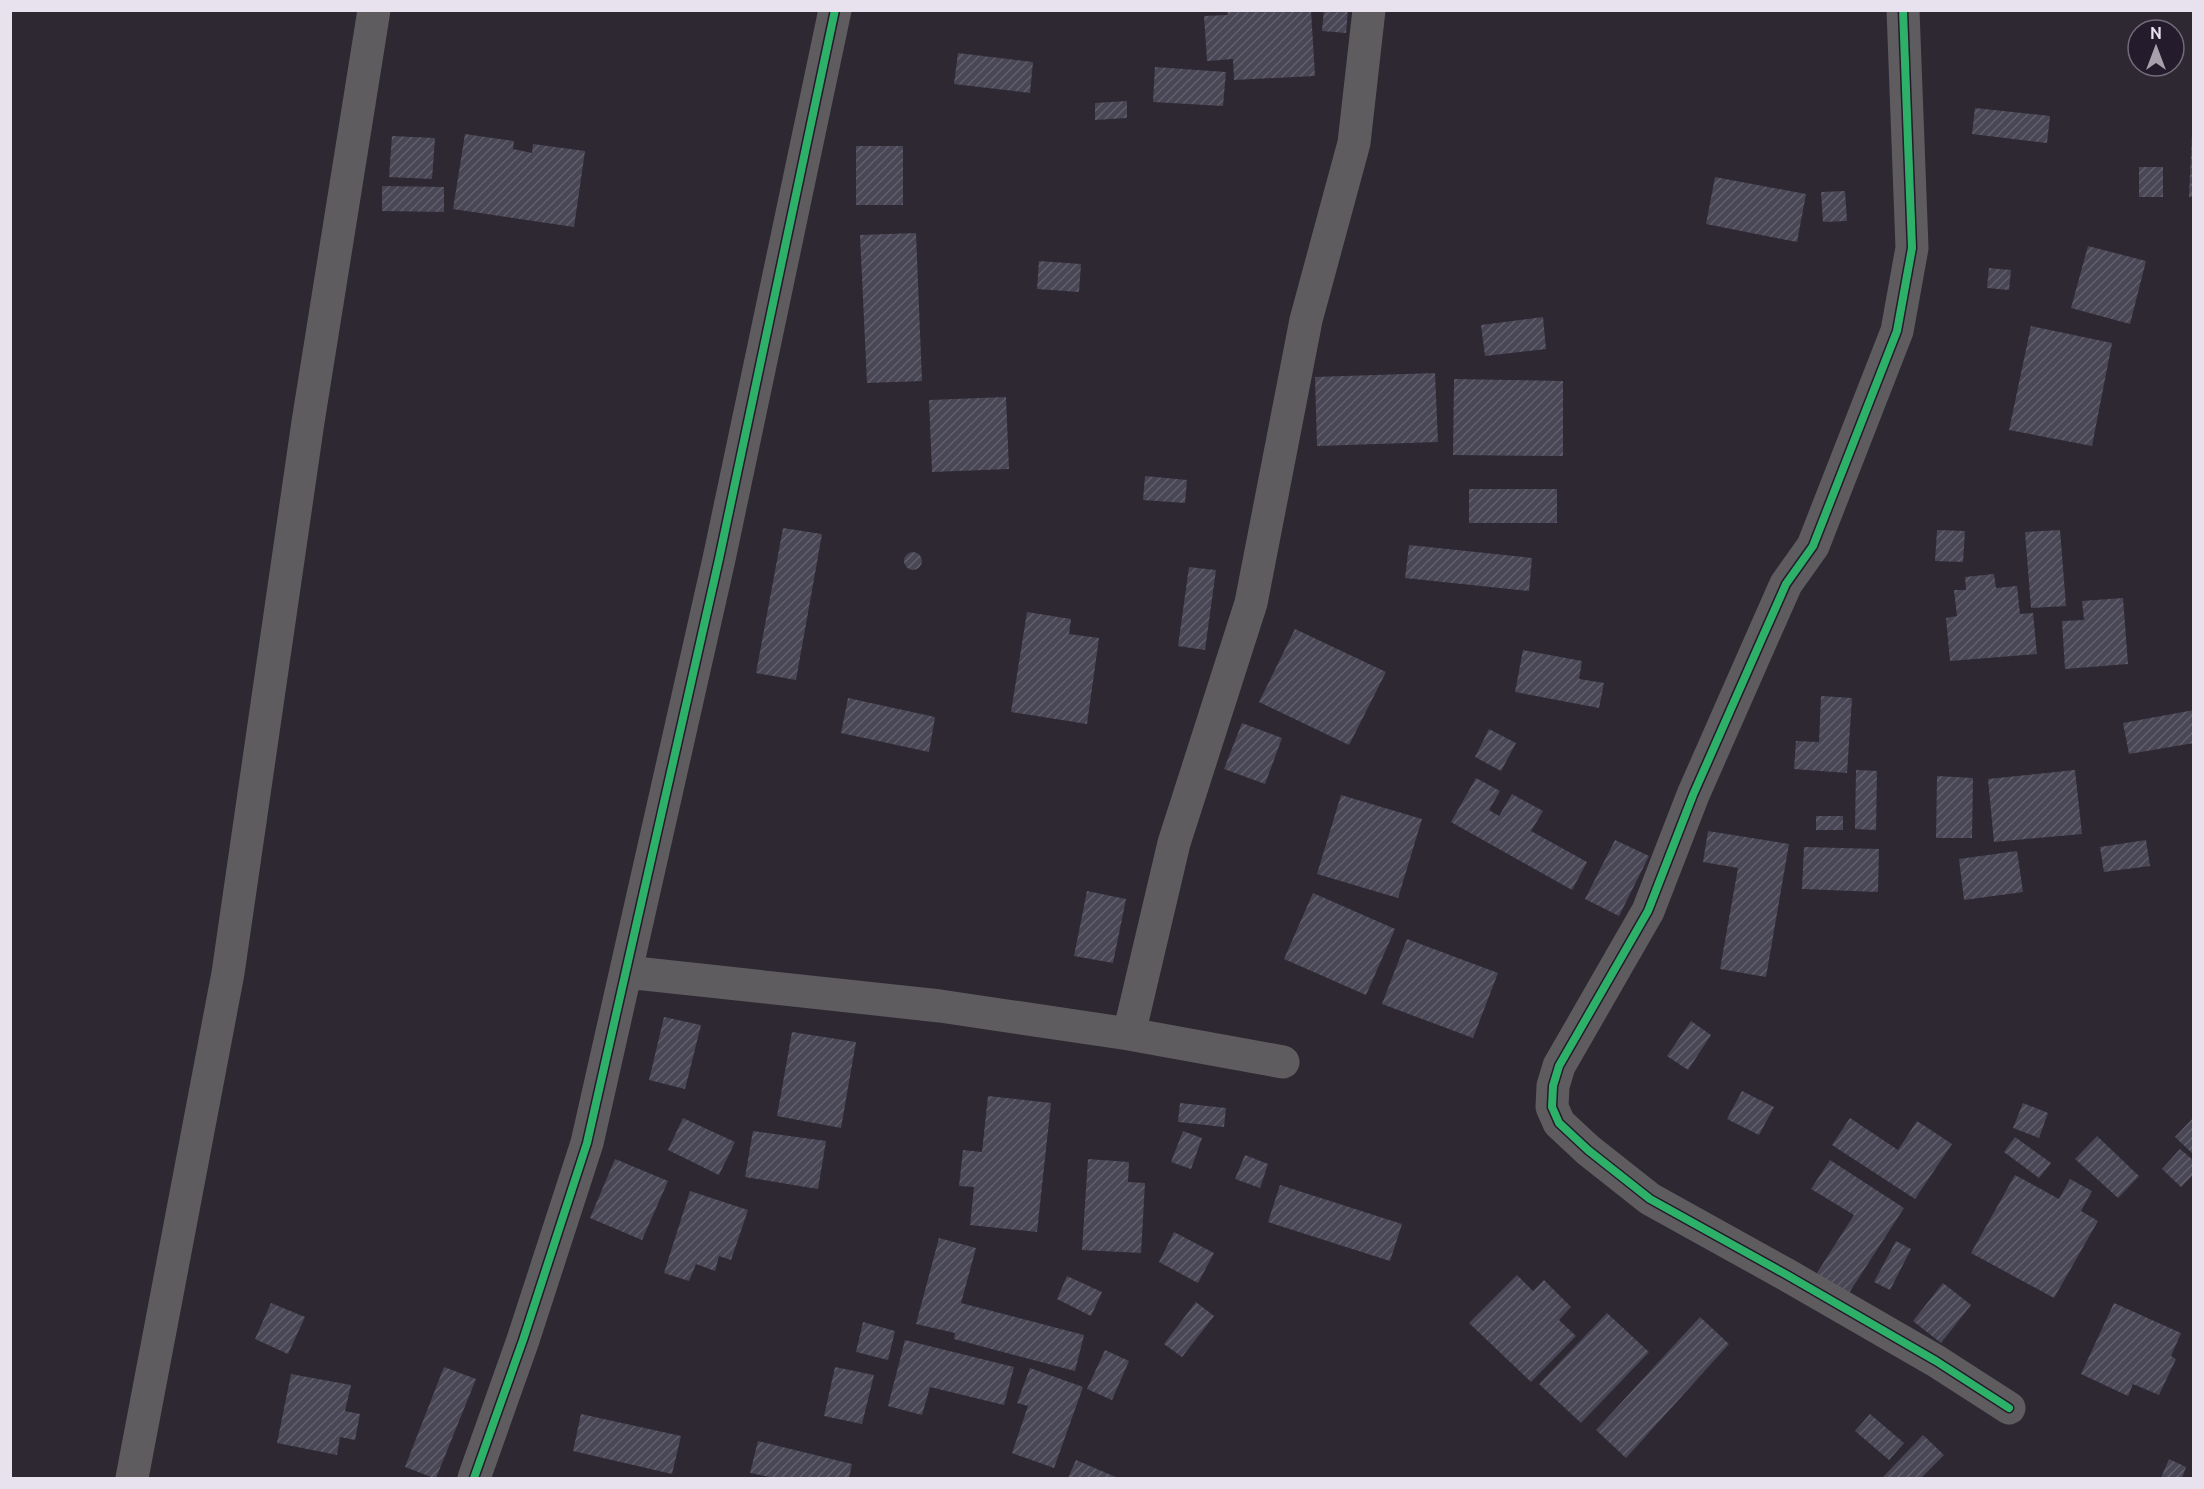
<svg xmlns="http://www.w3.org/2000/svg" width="2204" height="1489" viewBox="0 0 2204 1489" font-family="Ubuntu,sans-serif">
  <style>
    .building { fill: url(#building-hatch) }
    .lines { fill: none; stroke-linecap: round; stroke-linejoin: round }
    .minor { stroke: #5f5c60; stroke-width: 33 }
    .cycleway-casing { stroke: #241b2c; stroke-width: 11 }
    .cycleway { stroke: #2db169; stroke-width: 8 }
  </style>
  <defs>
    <pattern id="building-hatch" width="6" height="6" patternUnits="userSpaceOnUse" patternTransform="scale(1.5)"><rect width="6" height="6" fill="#494655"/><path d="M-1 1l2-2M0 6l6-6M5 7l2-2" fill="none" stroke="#63606e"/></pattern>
  </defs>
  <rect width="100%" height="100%" fill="#2d2832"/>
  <path class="building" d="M1227,10h84l4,66 -81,4 -1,-21 -26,2 -3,-45 24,-1z
    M1324,10h24l-2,23 -24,-2z
    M958,53l75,9 -3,31 -76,-9z
    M1155,67l71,5 -3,34 -70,-4z
    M1127,101v17l-32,2v-17z
    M1975,108l75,8 -3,27 -75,-9z
    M2192,133h2v64h-5z
    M465,134l49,7 -1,8 19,4 1,-9 52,7 -11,76 -121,-18z
    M392,136l43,2 -3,41 -43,-2z
    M856,146h47v59h-47z
    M2139,167h24v30h-24z
    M1715,177l91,17 -9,48 -91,-18z
    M382,186l62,1v25l-62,-1z
    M1845,191l2,30 -24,1 -2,-30z
    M916,233l6,148 -55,2 -7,-148z
    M2088,246l58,15 -16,63 -59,-16z
    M1039,261l42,3 -2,28 -42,-3z
    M1989,268l22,2 -2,20 -22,-2z
    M1543,317l3,32 -61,7 -4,-31z
    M2031,326l81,17 -20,103 -83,-16z
    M1435,373l3,69 -121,4 -2,-69z
    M1454,379l109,2v75l-110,-1z
    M1006,397l3,72 -77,3 -3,-72z
    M1145,476l42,4 -2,23 -42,-3z
    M1469,489h88v34h-88z
    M783,528l39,6 -26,146 -40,-7z
    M1937,530l28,1 -2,31 -28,-1z
    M2060,530l6,76 -35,2 -6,-76z
    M1409,545l123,13 -3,33 -124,-13z
    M904 561a9 9 0 1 1 18 0a9 9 0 1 1-18 0Z
    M1189,567l27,3 -11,80 -27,-4z
    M1994,574l2,14 21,-2 3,28 13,-1 4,41 -87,7 -4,-43 11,-2 -3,-26h12l-1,-13z
    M2123,598l5,66 -63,5 -3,-48 22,-1 -2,-19z
    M1027,612l44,7 -2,15 30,4 -12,86 -76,-12z
    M1295,629l91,43 -37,73 -90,-43z
    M1523,650l59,11 -3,18 25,4 -5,25 -84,-16z
    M1821,696l31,2 -5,75 -53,-4 2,-28 23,1z
    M848,698l87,19 -6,35 -88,-19z
    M2194,710v33l-65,11 -6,-31z
    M1242,723l40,15 -17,46 -41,-15z
    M1489,729l27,14 -15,28 -26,-14z
    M1856,770l21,1 -1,59 -21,-1z
    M2075,770l7,64 -88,8 -6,-63z
    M1937,776l36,2 -1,60h-36z
    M1476,778l24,13 -11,19 10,6 13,-22 31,17 -12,20 56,31 -15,28 -121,-68z
    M1341,795l81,24 -24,79 -81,-24z
    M1816,816h27v14h-27z
    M1708,831l81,13 -23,133 -46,-8 18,-101 -35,-6z
    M1615,840l34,16 -30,60 -34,-17z
    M2146,840l4,26 -46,6 -4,-25z
    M1804,847l75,2 -1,43 -76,-3z
    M2017,851l6,41 -59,8 -5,-41z
    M1087,891l39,8 -13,64 -39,-7z
    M1313,893l82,36 -29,66 -82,-36z
    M1407,939l91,34 -25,65 -91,-34z
    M664,1017l37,8 -16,64 -36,-9z
    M1691,1021l20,14 -23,35 -21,-14z
    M792,1032l64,10 -15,86 -64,-12z
    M1742,1091l32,16 -15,28 -32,-16z
    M988,1096l63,7 -14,129 -67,-7 4,-38 -15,-1 4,-36 19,2z
    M1180,1103l46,5 -2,19 -46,-5z
    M2023,1103l25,10 -9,25 -26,-10z
    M2194,1117v38l-19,-18z
    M683,1118l52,24 -16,33 -51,-25z
    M1850,1118l48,32 19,-29 35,23 -37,55 -83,-54z
    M753,1131l73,10 -8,48 -73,-12z
    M1183,1131l19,7 -11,31 -20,-7z
    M2097,1136l42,40 -21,22 -43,-39z
    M2015,1137l36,26 -12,15 -35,-26z
    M2180,1149l14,12v13l-13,13 -19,-18z
    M1245,1155l23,9 -8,24 -25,-9z
    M615,1159l53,22 -26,59 -52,-22z
    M1088,1159l41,3 -1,20 17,1 -4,70 -59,-3z
    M1830,1160l74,48 -57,88 -32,-20 39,-61 -43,-26z
    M2015,1175l44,24 11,-20 22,12 -11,20 17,10 -44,77 -83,-45z
    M1280,1185l122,39 -12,37 -122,-39z
    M690,1191l58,19 -17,50 -12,-4 -4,15 -19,-7 -7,17 -25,-8z
    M1174,1232l40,21 -16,30 -39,-21z
    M939,1238l37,10 -15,55 123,32 -9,36 -121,-32 1,-6 -39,-9z
    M1896,1241l15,8 -21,41 -16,-8z
    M1517,1275l16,16 11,-11 27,27 -12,13 17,16 -45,46 -62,-59z
    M1067,1276l35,16 -11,24 -34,-17z
    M1943,1283l28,22 -30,38 -28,-22z
    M1196,1302l18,14 -32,41 -18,-13z
    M271,1303l34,14 -17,37 -33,-15z
    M2114,1303l67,30 -10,23 5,3 -17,36 -26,-11 -5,12 -47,-22z
    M1607,1313l42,39 -68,71 -42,-39z
    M1700,1317l29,27 -103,114 -30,-28z
    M863,1322l32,9 -7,29 -32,-8z
    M905,1340l109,27 -10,38 -74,-18 -8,28 -34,-9z
    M1105,1350l24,11 -17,39 -25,-11z
    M444,1367l32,12 -40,99h-2l-29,-11z
    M835,1367l39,8 -12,49 -38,-8z
    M1030,1368l53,19 -29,81 -42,-15 16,-47 -11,-3z
    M291,1374l60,11 -6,26 15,3 -5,26 -15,-3 -3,18 -60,-12z
    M581,1414l100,22 -9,38 -99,-23z
    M1870,1414l34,29 -15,17 -34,-29z
    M1923,1435l21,20 -23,23h-39z
    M758,1441l94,23 -3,14h-74l-25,-5z
    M2169,1459l17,8 -4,11h-21z
    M1076,1460l42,18h-50z"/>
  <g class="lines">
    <path class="minor" d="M1903,10l9,238 -15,83 -84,215 -27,38 -23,52 -70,159 -45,116 -89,155 -6,20 -1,21 7,16 29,27 62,49 137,76 149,86 73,47
      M626,972l314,34 189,28 154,28
      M1129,1034l45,-191 77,-240 55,-283 48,-177 15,-133
      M132,1478l96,-505 80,-551 66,-412
      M474,1478l49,-138 64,-197 132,-584 116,-549"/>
    <g class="cycleway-casing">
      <path id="cycleway" d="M1903,10l9,238 -15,83 -84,215 -27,38 -23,52 -70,159 -45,116 -89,155 -6,20 -1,21 7,16 29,27 62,49 137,76 149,86 73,47
        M474,1478l49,-138 64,-197 132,-584 116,-549"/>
    </g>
    <use href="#cycleway" class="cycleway"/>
  </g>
  <rect width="2204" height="1489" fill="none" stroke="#e8e2ee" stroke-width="24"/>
  <g transform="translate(2156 48)"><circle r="28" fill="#241b2c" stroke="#726b7a" stroke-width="1.5"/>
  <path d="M0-4.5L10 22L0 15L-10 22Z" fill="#a7a1ac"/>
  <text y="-9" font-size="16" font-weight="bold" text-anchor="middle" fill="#e8e2ee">N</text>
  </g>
</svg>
